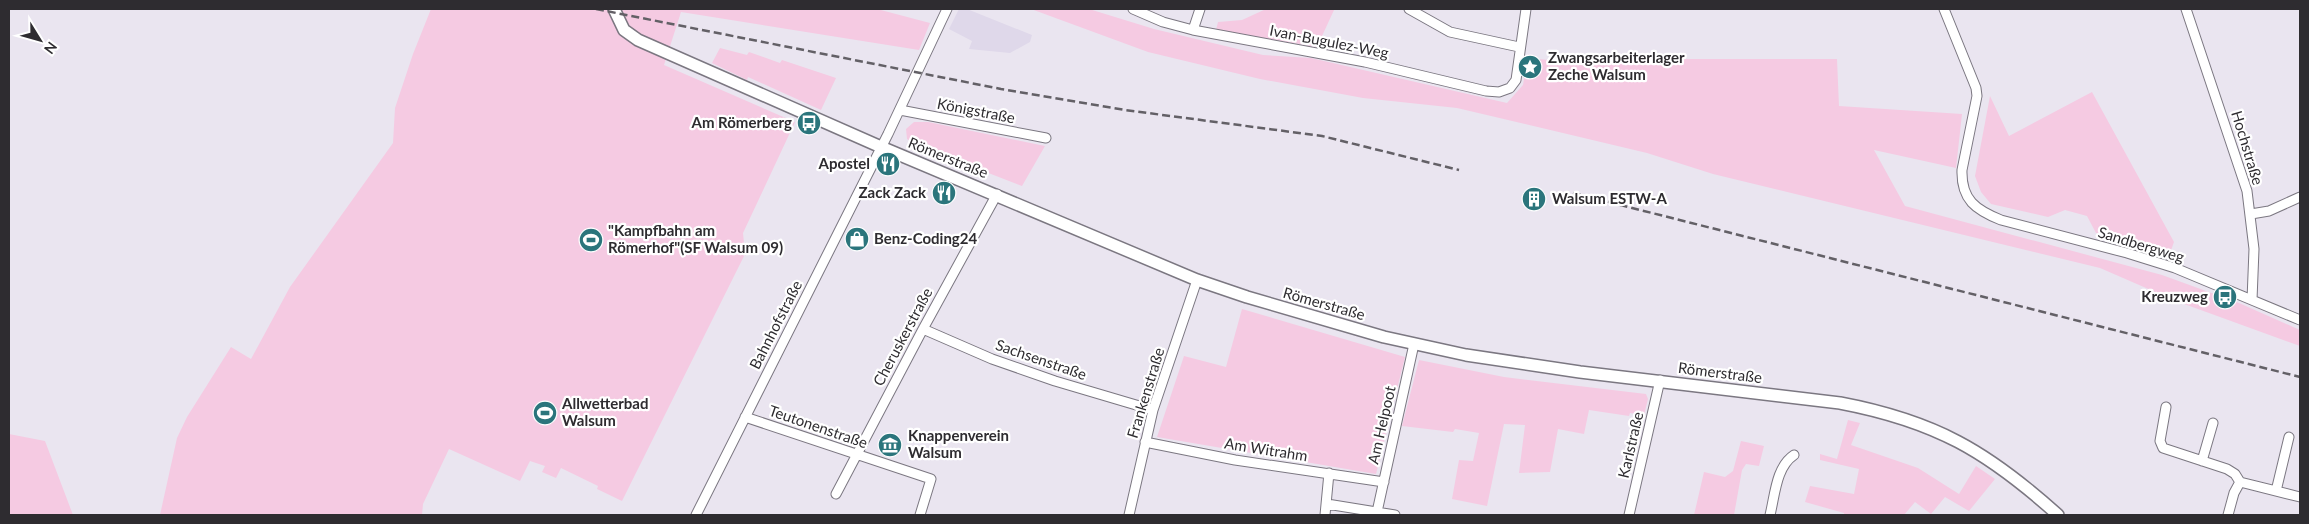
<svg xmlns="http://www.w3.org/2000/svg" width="2309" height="524" viewBox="0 0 2309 524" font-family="Lato,sans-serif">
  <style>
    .built { fill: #dfd8ea }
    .green { fill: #f5cae2 }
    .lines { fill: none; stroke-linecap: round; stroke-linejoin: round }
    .minor-casing { stroke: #7b7781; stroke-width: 11 }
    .major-casing { stroke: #7b7781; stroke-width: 14 }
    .minor { stroke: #fff; stroke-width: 9 }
    .major { stroke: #fff; stroke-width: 11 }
    .rail { stroke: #636066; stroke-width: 2.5; stroke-dasharray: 8 4; stroke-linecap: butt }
    .labels { text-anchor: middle; stroke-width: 4.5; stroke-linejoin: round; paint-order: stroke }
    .street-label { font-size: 15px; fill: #2e2c30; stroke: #fff }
    .poi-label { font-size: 15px; font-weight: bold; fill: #2e2c30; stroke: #fff; text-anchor: start }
  </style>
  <rect width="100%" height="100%" fill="#eae5f0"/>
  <path class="built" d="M959,9h8l65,26 -2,7 -20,11 -41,-4 3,-8 -23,-12z"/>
  <path class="green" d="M431,9h446l53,14 -11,27 -238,-38 -17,53 131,57 -52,111 1,10 5,3 -127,255 -25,-12 1,-3 -37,-18 -5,10 -14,-6 3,-6 -15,-5 -10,20 -71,-32 -26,55 -1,11h-262l17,-77 10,-21 44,-70 20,12 39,-72 103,-144 2,-35 18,-54z
    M1031,9h58l65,20 109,26 48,3 196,45 16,-18 5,-31 10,5 66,6 56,-6h177l2,47 123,8 -6,54 -82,-18 31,56 257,69 77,28 61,27v16l-124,-45 -76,-33 -387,-94 -66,-21 -190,-45 -94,-10 -103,-19 -112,-27z
    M1266,9h63l5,1 -17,37 -101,-17 2,-8 24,-2z
    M720,48l27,7 2,-3 31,11 2,-3 54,18 -15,32 -73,-33 -1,3 -35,-17z
    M2092,92l82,150 -4,11 -74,-20 -9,-17 -22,-6 -17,7 -57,-13 -10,-12 -6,-16 15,-80 19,40z
    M914,122h14l117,24 -23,40 -103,-40 -12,-7 -1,-10z
    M1242,309l163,48 -29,117 -219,-37 27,-81 42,11z
    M1419,360l85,17 142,17 2,5 -4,16 -14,-2 -1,3 -40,-6 -5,24 -26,-5 -8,43 -31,1 6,-48 -21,-1 -17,82 -35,-7 7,-39 14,1 6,-28 -24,-4 -2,3 -51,-6z
    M1848,420l12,3 -9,22 67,23 41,26 17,-28 19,13 -26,32 -24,-14 -14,17 -16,-12 -11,13h-60v-2l-39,-11 5,-16 44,8 5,-25 -39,-9v-6l17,5z
    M9,434l36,7 28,74h-64z
    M1741,441l23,5 -5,20 -13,-2 -4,6 -8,45h-40l10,-43 21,5 8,-6z"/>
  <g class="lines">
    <g class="minor-casing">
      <path id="minor" d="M1133,9l30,13 30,8 172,32 121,29 13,1 11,-4 6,-8 10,-71
        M1409,9l41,23 69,15
        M1944,9l32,79 1,8 -15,74c-1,30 14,40 39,50l126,33 48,15 125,52
        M2186,9l61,182 7,58 -2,51
        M1193,30l7,-21
        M900,110l146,28
        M2251,214l18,-3 31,-14
        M923,329l69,30 63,22 98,29
        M2166,407l-6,34 3,7 64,21 8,5 5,8 60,15
        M745,417l186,62 -11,36
        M1145,442l90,18 149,22
        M2202,461l11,-38
        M2276,491l13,-54
        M836,494l87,-165 74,-135
        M1327,504l68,11
        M1377,512l37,-168
        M696,515l192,-381 59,-125
        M1129,515l24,-105 44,-130
        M1325,515l4,-42
        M1629,515l31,-135
        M1770,515c5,-20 6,-48 24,-60
        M2228,515l6,-22 6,-11"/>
    </g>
    <g class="major-casing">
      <path id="major" d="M614,9l10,21 14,10 243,107 316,133 50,17 137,40 82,18 114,17 260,31c95,18 147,48 218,112"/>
    </g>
    <use href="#minor" class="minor"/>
    <use href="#major" class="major"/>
    <path class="rail" d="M596,9l405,80 124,21 197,26 137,34
      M1573,193l727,184"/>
  </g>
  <defs>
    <g id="sight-disc" transform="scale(1.25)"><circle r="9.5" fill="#2b757c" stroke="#fff"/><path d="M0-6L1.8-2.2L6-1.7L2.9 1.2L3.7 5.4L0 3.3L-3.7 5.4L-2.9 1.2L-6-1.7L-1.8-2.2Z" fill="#fff"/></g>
    <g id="bus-disc" transform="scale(1.25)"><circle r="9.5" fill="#2b757c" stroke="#fff"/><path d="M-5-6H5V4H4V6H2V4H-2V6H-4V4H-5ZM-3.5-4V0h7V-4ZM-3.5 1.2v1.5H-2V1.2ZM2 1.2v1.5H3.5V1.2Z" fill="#fff"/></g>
    <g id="restaurant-disc" transform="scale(1.25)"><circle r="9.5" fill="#2b757c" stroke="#fff"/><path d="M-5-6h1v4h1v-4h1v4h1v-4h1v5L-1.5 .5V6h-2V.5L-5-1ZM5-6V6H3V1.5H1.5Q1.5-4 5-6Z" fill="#fff"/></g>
    <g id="building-disc" transform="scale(1.25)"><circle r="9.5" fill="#2b757c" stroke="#fff"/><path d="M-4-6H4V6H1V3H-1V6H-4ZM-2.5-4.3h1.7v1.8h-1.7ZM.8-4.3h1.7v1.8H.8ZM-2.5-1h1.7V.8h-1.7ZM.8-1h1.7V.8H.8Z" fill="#fff"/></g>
    <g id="shop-disc" transform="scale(1.25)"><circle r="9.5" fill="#2b757c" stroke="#fff"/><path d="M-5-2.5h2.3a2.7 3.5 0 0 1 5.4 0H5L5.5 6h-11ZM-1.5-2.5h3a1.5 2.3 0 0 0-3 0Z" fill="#fff"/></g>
    <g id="stadium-disc" transform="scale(1.25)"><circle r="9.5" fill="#2b757c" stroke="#fff"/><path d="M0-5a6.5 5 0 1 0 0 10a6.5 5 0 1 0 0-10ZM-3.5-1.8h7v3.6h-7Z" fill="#fff"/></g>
    <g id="museum-disc" transform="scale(1.25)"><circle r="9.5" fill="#2b757c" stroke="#fff"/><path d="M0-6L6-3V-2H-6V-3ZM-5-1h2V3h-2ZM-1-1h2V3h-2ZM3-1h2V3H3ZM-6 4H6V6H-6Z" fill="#fff"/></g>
  </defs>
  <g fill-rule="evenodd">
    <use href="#sight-disc" x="1530" y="67"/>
    <use href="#bus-disc" x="809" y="123"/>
    <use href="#restaurant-disc" x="888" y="164"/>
    <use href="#restaurant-disc" x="944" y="193"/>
    <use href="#building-disc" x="1534" y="199"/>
    <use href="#shop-disc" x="857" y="239"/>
    <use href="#stadium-disc" x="591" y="240"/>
    <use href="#bus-disc" x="2225" y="297"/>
    <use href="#stadium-disc" x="545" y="413"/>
    <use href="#museum-disc" x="890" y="445"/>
  </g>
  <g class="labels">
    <g class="street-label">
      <text transform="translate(1329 42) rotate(11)" y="5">Ivan-Bugulez-Weg</text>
      <text transform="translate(976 111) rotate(11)" y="5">Königstraße</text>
      <text transform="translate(2247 148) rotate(73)" y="5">Hochstraße</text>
      <text transform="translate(948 158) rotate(22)" y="5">Römerstraße</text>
      <text transform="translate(2141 245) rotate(17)" y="5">Sandbergweg</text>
      <text transform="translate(1324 304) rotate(16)" y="5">Römerstraße</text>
      <text transform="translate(776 325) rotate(-63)" y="5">Bahnhofstraße</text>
      <text transform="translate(903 337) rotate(-62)" y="5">Cheruskerstraße</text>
      <text transform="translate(1041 360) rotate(19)" y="5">Sachsenstraße</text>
      <text transform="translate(1720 373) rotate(7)" y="5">Römerstraße</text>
      <text transform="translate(1146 393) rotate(-73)" y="5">Frankenstraße</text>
      <text transform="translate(1382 425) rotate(-77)" y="5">Am Helpoot</text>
      <text transform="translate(818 427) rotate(19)" y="5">Teutonenstraße</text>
      <text transform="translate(1631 445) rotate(-77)" y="5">Karlstraße</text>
      <text transform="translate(1266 450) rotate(9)" y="5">Am Witrahm</text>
    </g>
    <g class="poi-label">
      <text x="1548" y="63">Zwangsarbeiterlager<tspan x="1548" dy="17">Zeche Walsum</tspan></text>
      <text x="792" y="128" text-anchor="end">Am Römerberg</text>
      <text x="870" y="169" text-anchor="end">Apostel</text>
      <text x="926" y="198" text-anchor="end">Zack Zack</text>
      <text x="1552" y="204">Walsum ESTW-A</text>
      <text x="608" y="236">"Kampfbahn am<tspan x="608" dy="17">Römerhof"(SF Walsum 09)</tspan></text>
      <text x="874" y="244">Benz-Coding24</text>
      <text x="2208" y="302" text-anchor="end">Kreuzweg</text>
      <text x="562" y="409">Allwetterbad<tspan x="562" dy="17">Walsum</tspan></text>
      <text x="908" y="441">Knappenverein<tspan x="908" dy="17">Walsum</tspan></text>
    </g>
  </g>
  <rect width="2309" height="524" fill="none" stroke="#2e2c30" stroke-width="20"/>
  <g transform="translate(40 40) rotate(127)" stroke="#ffffff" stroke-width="4" paint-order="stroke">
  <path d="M0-4L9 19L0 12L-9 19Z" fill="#2e2c30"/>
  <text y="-8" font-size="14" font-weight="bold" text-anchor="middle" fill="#2e2c30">N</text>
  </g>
</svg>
